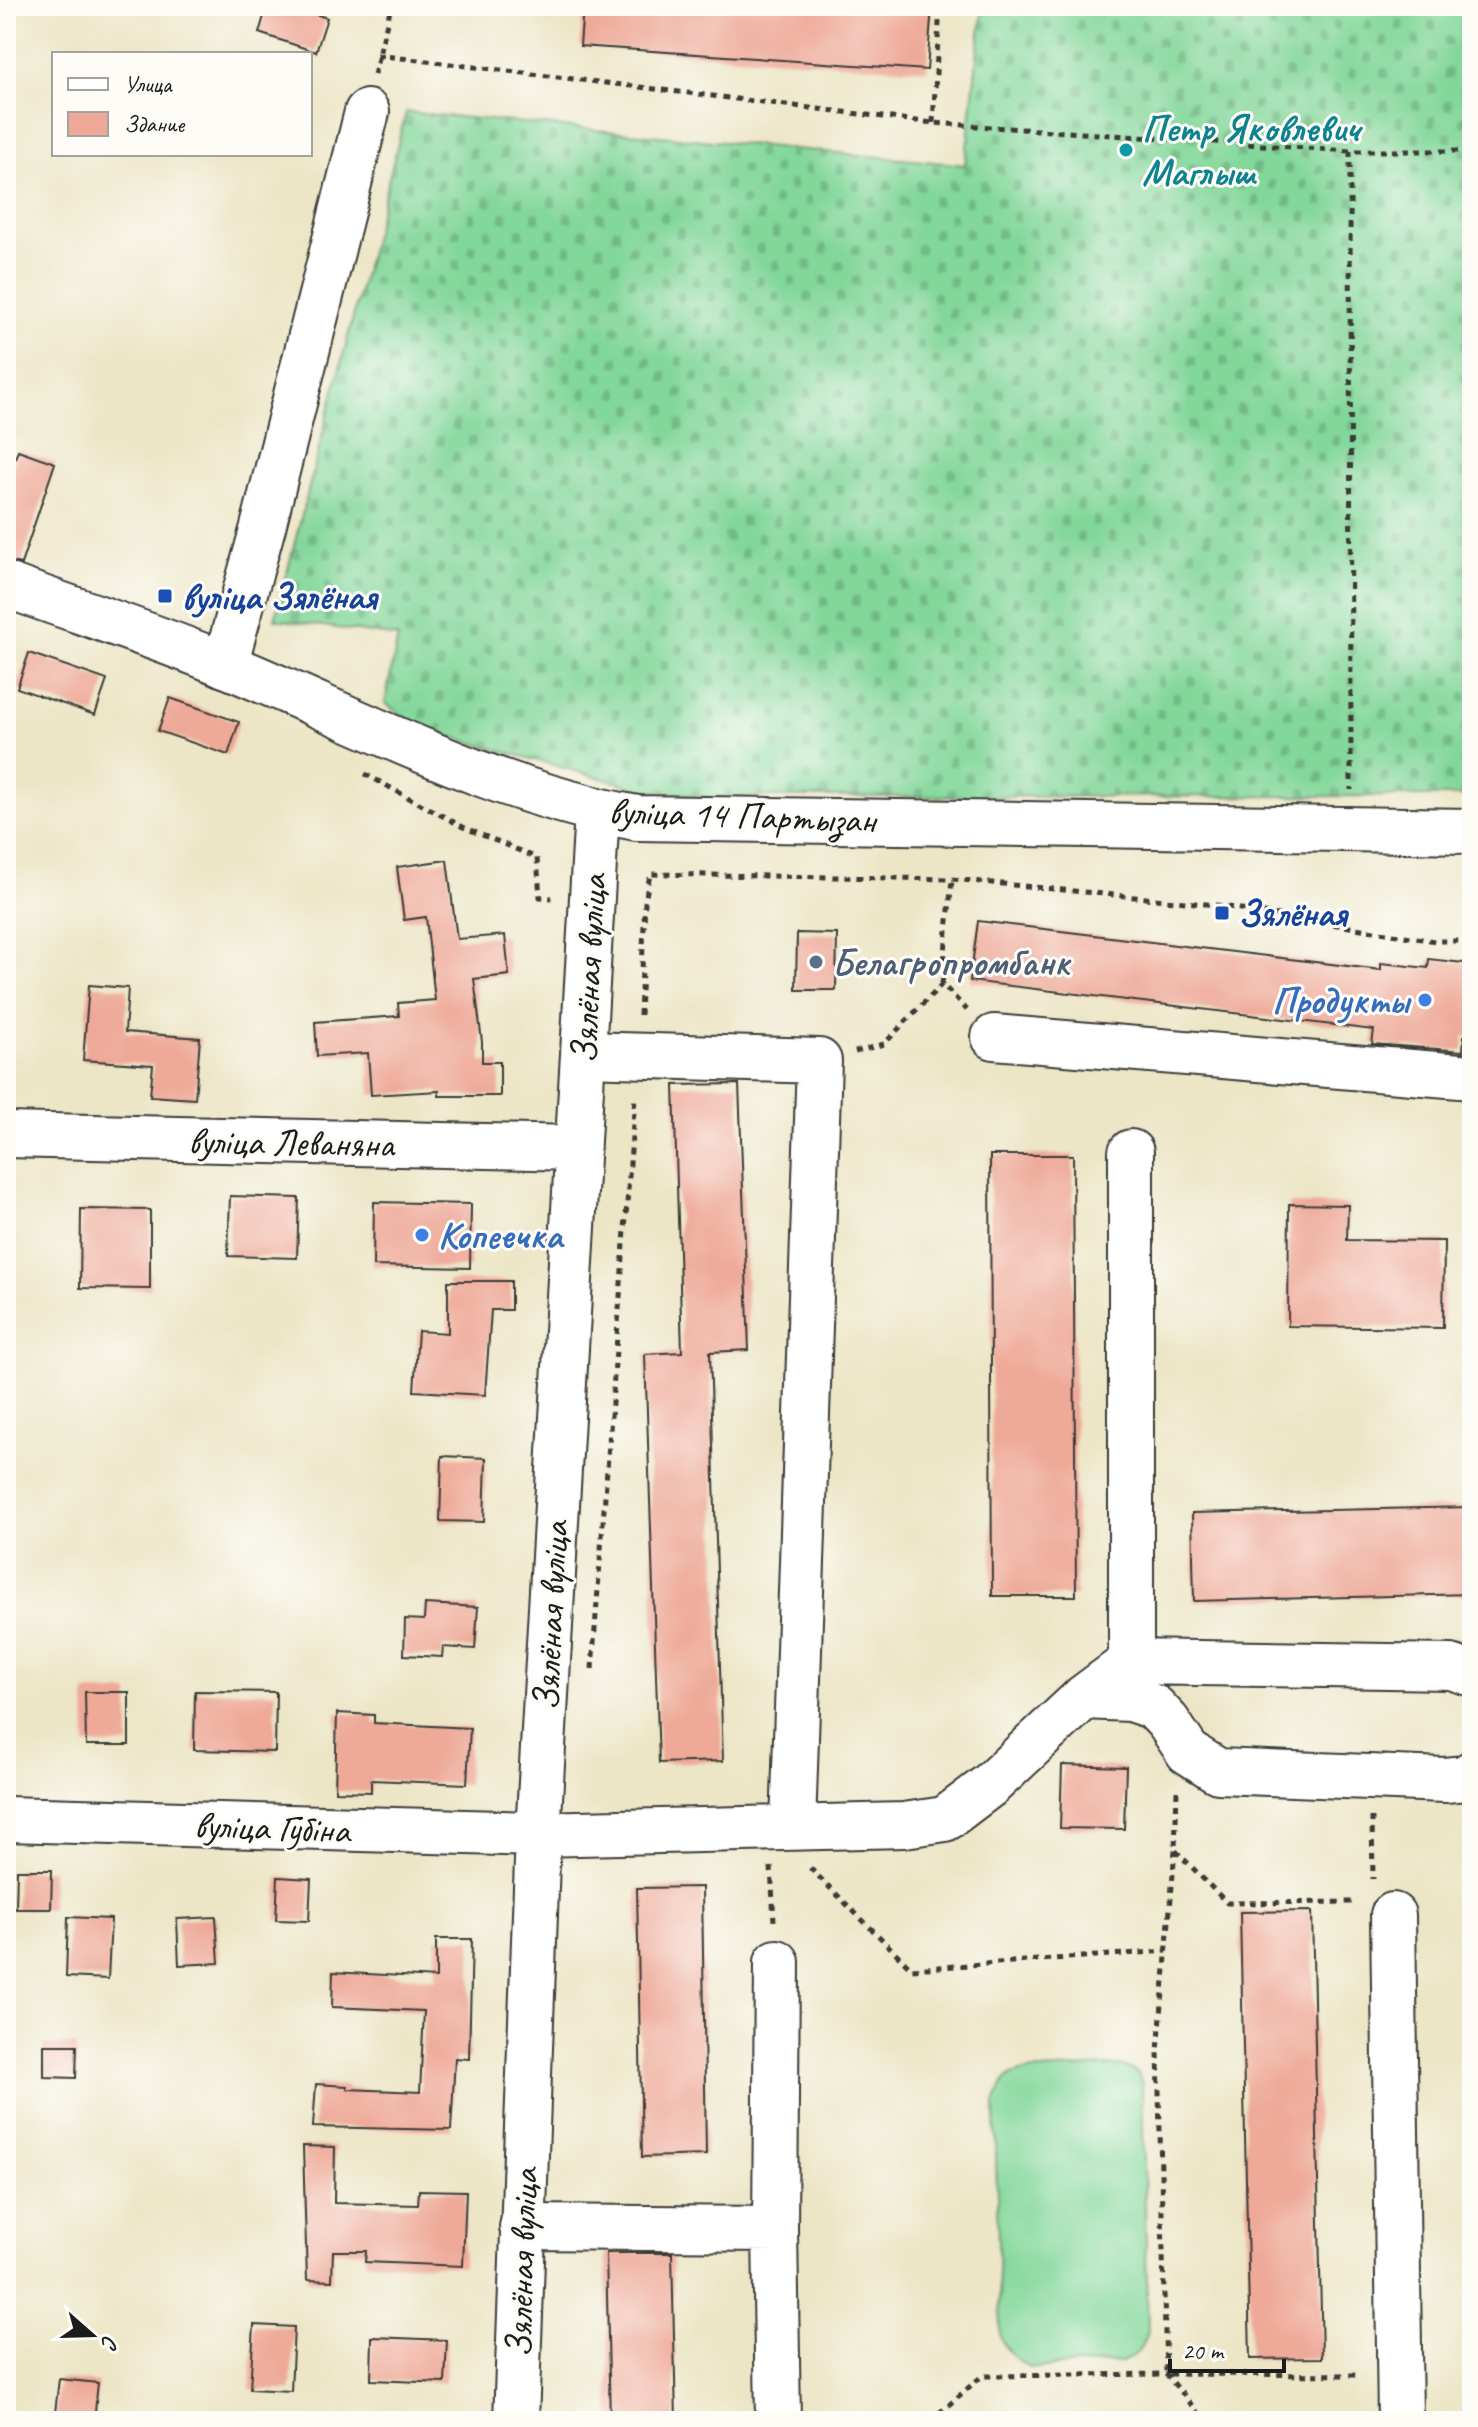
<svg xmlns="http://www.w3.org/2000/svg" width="1478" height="2427" viewBox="0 0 1478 2427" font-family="Caveat,sans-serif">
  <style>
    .cemetery { fill: url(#cemetery-stones); stroke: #4f7a5b; stroke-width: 2 }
    .pitch { fill: #82d79a; stroke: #4f7a5b; stroke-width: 2 }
    .building { fill: #eea998 }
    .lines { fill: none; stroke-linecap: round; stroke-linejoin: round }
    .minor-casing { stroke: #3b3a36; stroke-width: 48 }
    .major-casing { stroke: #3b3a36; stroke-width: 48 }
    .path { stroke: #3b3a36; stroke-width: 5; stroke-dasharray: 6 6; stroke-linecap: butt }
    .minor { stroke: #fff; stroke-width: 44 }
    .major { stroke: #fff; stroke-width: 44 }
    .culture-dot { fill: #0f9aa8; stroke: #fdfcf7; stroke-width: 3 }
    .transit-dot { fill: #1a4fb4; stroke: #fdfcf7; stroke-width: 3 }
    .service-dot { fill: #5c6f8a; stroke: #fdfcf7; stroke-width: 3 }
    .shop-dot { fill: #3f7fe0; stroke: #fdfcf7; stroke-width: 3 }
    .labels { text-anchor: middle; stroke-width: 6; stroke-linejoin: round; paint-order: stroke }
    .culture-label { font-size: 38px; font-weight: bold; fill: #0d838f; stroke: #fdfcf7; text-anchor: start }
    .transit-label { font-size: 38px; font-weight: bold; fill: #164399; stroke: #fdfcf7; text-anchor: start }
    .street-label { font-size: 38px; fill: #1c1c1c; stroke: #fdfcf7 }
    .service-label { font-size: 38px; font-weight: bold; fill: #4e5e75; stroke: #fdfcf7; text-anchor: start }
    .shop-label { font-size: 38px; font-weight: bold; fill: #366cbe; stroke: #fdfcf7; text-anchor: end }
  </style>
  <defs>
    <pattern id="cemetery-stones" width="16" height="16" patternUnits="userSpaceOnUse" patternTransform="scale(2)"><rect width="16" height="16" fill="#82d79a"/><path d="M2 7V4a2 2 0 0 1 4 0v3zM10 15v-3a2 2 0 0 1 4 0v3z" fill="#70b884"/></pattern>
  </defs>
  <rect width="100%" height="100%" fill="#fdfcf7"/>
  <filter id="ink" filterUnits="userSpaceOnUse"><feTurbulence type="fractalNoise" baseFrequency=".0125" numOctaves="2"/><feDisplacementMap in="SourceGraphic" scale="16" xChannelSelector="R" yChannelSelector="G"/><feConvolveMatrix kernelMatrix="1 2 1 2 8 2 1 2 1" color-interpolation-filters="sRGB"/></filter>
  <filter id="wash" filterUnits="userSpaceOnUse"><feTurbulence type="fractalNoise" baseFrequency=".006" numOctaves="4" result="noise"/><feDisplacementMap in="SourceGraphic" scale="32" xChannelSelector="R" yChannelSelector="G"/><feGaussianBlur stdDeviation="1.8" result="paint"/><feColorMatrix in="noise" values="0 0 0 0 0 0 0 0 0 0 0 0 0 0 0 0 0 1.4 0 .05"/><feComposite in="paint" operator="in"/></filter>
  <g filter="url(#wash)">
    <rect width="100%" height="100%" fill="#ece5c6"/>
    <path class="cemetery" d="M983,6h489v790l-767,1 -61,-7 -225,-62 -34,-25 13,-66 -123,-18 131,-507 559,53z"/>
    <path class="pitch" d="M1121,2065l17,8 4,11 6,247c-4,16 -10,24 -26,31l-91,6c-14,-7 -26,-17 -31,-32l-5,-232c7,-21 7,-28 30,-33z"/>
    <g id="blocks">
      <path class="building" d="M267,6h24l36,12 -11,34 -57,-19z
        M583,6l97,3v-3h252l-5,64 -347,-24z
        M18,450l37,13 -34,101 -15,-3v-76z
        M29,653l78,27 -12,35 -78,-27z
        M170,698l69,24 -11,33 -70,-24z
        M447,860l10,79 48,-4 4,40 -35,4 8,63v20h18v34h-61v-5l-68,4 -3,-42 -51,3 -2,-34 84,-6 -1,-13 37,-3 -9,-83 -22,3 -7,-53z
        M978,921l403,49v-7l47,5 1,-9 43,5v73l-8,-1 -1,15 -91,-7 2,-14 -404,-49z
        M797,933l40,1 -1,56h-40z
        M89,985l39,3 -3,44 75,6 -5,61 -45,-3 3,-31 -70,-5z
        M739,1084l10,266 -39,2 13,409 -64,2 -14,-409 37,-2 -8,-267z
        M990,1155h83l3,441h-84z
        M230,1196l69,2 -2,60 -69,-2z
        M374,1202l97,2 -1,64 -97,-2z
        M1289,1204l59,1 -1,35 97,1 -1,87 -155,-2z
        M81,1209l69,1v79l-70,-1z
        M448,1281h63v29h-20l-6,85 -71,-4 4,-60 30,2z
        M442,1456l44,2 -2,64 -44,-1z
        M1472,1507v87l-278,7 -2,-88z
        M425,1604l53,3 -3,42 -32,-2 -1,10 -38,-2 1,-36 19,1z
        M195,1691l81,1 -1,60 -81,-2z
        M85,1692h44v53h-43z
        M337,1713l37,2v8l96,5 -3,56 -96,-4v12l-36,-1z
        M1062,1765l64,2 -2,62 -64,-1z
        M17,1870h35l-1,39h-35z
        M278,1877l33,2 -2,42 -33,-1z
        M702,1887l4,268 -64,2 -5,-269z
        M1312,1911l10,447 -72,1 -10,-447z
        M68,1917l43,2 -3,60 -42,-2z
        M216,1917l3,46 -40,2 -2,-46z
        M436,1939h36l-3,120 -14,-1 -4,72 -138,-3 3,-43 31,2v3l73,3 4,-81 -92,-4 1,-35 103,6z
        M44,2045h33l-1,33 -32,-1z
        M303,2146l32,1 -1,56 84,2 1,-15 47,1 -3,75 -98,-4 1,-11h-33l-1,30 -25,-1z
        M606,2253h66l4,168h-66z
        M254,2325l40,2 -3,64 -41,-2z
        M372,2337l75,3 -2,43 -74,-3z
        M59,2379l39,4 -4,38h-40z"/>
    </g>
  </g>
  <g filter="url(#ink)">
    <use href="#blocks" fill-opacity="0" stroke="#3b3a36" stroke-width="2"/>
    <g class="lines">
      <g class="minor-casing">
        <path id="minor" d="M225,665l38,-138 104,-415
          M994,1037l478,40
          M584,1054l235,7 -26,766
          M6,1135l571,13
          M1131,1662l320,5 21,7
          M1084,1697l46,2 24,8 14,15 20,30 30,19 227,9 20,-2 7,-5
          M6,1819l532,15 366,-9 41,-6 45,-34 94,-88 47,-35v-510
          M1393,1915l7,506
          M522,2227l253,2 3,192
          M775,2229l2,-267"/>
      </g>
      <g class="major-casing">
        <path id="major" d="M6,585c74,27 150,51 222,81 133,55 266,127 409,152l835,13
          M516,2421l22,-587 59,-1023"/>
      </g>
      <path class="path" d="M377,55l556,68 417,28h122
        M374,75l17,-69
        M933,123l7,-117
        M1350,151l1,639
        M365,774l98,53 74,31 3,39 12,1
        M942,984l10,-105
        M640,1015l5,-113 5,-28 302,5 264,26 219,36h37
        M855,1052l29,-8 58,-60 25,26
        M592,1669l43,-572
        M1177,1791l-2,59 52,53 129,-1
        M1372,1817l1,62
        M1175,1850l-17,201 8,323 194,1
        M771,1867l3,54
        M810,1868l102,101 255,-18
        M930,2421l52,-45 184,-2 39,47"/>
      <use href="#minor" class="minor"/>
      <use href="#major" class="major"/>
    </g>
  </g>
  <circle class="culture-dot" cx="1126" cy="150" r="8"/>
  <g class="transit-dot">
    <rect x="157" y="588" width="16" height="16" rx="4"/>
    <rect x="1214" y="905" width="16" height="16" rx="4"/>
  </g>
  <circle class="service-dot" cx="816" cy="962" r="8"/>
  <g class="shop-dot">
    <circle cx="1425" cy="1000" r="8"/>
    <circle cx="422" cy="1235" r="8"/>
  </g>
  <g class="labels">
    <g class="culture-label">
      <text x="1142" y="141">Петр Яковлевич<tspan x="1142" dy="44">Маглыш</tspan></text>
    </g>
    <g class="transit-label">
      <text x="181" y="609">вуліца Зялёная</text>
      <text x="1238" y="926">Зялёная</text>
    </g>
    <g class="street-label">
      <text transform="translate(742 815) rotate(2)" y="13">вуліца 14 Партызан</text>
      <text transform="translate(588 969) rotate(-87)" y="13">Зялёная вуліца</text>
      <text transform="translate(291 1142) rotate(1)" y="13">вуліца Леваняна</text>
      <text transform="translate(550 1616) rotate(-87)" y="13">Зялёная вуліца</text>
      <text transform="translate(272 1827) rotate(2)" y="13">вуліца Губіна</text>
      <text transform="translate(521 2263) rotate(-88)" y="13">Зялёная вуліца</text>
    </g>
    <g class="service-label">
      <text x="832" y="975">Белагропромбанк</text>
    </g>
    <g class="shop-label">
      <text x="1409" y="1013">Продукты</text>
      <text x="438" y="1248" text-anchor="start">Копеечка</text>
    </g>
  </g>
  <rect width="1478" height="2427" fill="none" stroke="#fdfcf7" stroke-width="32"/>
  <rect x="52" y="52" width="260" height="104" fill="#fdfcf7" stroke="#a3a29f" stroke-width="2"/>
  <rect x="68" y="78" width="40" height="12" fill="#ffffff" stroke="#a3a29f" stroke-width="2"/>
  <text x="124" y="92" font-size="24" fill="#1c1c1c">Улица</text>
  <rect x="68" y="112" width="40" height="24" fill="#eea998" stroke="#a3a29f" stroke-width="2"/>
  <text x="124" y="132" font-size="24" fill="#1c1c1c">Здание</text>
  <g transform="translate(92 2335) rotate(110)" stroke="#fdfcf7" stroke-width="6" paint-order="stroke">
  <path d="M0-6L14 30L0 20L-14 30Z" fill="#1c1c1c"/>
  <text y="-12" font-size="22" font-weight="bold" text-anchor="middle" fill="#1c1c1c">С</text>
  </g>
  <path d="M1170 2359v12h114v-12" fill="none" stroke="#1c1c1c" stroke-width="4"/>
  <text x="1182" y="2359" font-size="24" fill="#1c1c1c" stroke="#fdfcf7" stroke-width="6" paint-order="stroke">20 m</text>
</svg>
